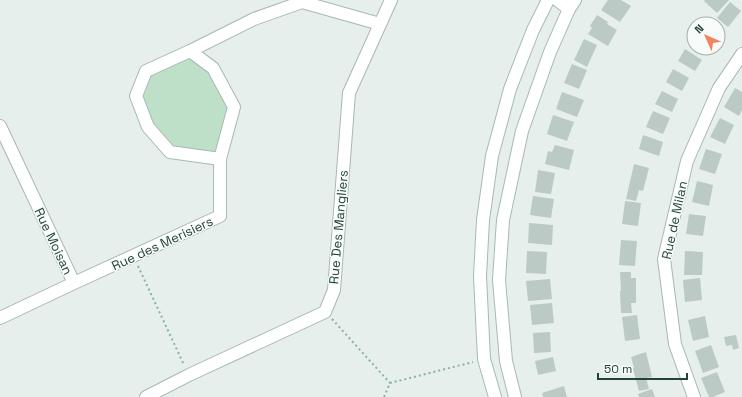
<svg xmlns="http://www.w3.org/2000/svg" width="742" height="397" viewBox="0 0 742 397" font-family="'Space Grotesk',sans-serif">
  <style>
    .green { fill: #bfe0c8 }
    .building { fill: #bbcac4 }
    .lines { fill: none; stroke-linecap: round; stroke-linejoin: round }
    .street-casing { stroke: #a8b8b2; stroke-width: 14 }
    .secondary-casing { stroke: #a4bbb3; stroke-width: 14 }
    .path { stroke: #86b3a5; stroke-width: 2; stroke-dasharray: 2 3; stroke-linecap: butt }
    .street { stroke: #fff; stroke-width: 12 }
    .secondary { stroke: #fff; stroke-width: 12 }
    .labels { text-anchor: middle; stroke-width: 3; stroke-linejoin: round; paint-order: stroke }
    .street-label { font-size: 13px; fill: #24423a; stroke: #f7fbf9 }
  </style>
  <rect width="100%" height="100%" fill="#e6efeb"/>
  <path class="green" d="M190,51l23,17 21,39 -14,52 -50,-7 -22,-25 -12,-31 10,-25z"/>
  <path class="building" d="M608,0h13l10,6 -11,16 -19,-12z
    M705,0h24l-12,13 -13,-12z
    M730,2l11,9 -13,16 -11,-9z
    M597,15l11,7 -1,2 10,6 -9,16 -20,-12 4,-6 -2,-2z
    M584,39l13,6 -10,22 -13,-7z
    M685,49l17,11 -7,11 -17,-10z
    M572,64l15,6 -8,19 -15,-6z
    M673,69l16,9 -7,13 -16,-9z
    M735,88l7,4v18l-3,6 -15,-9z
    M662,91l16,8 -6,13 -17,-8z
    M562,92l22,8 -7,17 -21,-8z
    M653,111l17,7 -7,16 -17,-7z
    M553,115l21,7 -7,19 -20,-7z
    M720,118l14,7 -9,19 -15,-7z
    M643,135l20,7 -4,14 -20,-7z
    M555,145l19,5 -5,20 -24,-6 3,-13 4,1z
    M706,149l16,5 -7,20 -16,-5z
    M634,164l15,4 -6,23 -4,-1 -3,11 -10,-2z
    M538,170l17,3 -4,21 -16,-2z
    M697,181l16,4 -4,21 -17,-4z
    M533,196l21,3 -3,19 -21,-3z
    M625,201l16,2 -3,23 -16,-2z
    M689,214l17,2 -3,20 -17,-2z
    M529,223l24,2 -1,20 -24,-2z
    M621,240l16,1 -2,25 -16,-1z
    M527,251l20,1 -1,22 -20,-1z
    M685,251l18,1 -1,23h-18z
    M620,272h11v6h5v25h-5l1,10h-11l-1,-22h1z
    M700,278l2,22 -17,2 -2,-22z
    M550,279l2,20 -24,2 -2,-20z
    M552,303l2,20 -22,2 -2,-20z
    M637,315l3,24 -15,2 -3,-24z
    M705,316l4,21 -16,4 -5,-21z
    M550,332l1,20 -17,1 -1,-20z
    M736,335l3,13 -6,2 -1,-5 -6,1 -2,-9z
    M711,345l8,22 -16,6 -8,-22z
    M646,352l6,25 -6,1 3,11 -10,2 -6,-22 1,-1 -3,-11z
    M553,357l3,14 -18,4 -3,-14z
    M717,372l8,20 -12,5h-4l-8,-19z
    M564,386l3,11h-24l-1,-4z
    M652,389l3,8h-16l-1,-3z"/>
  <g class="lines">
    <g class="street-casing">
      <path id="street" d="M557,0l12,9
        M190,51l64,-32 48,-17 78,22
        M0,126l74,157
        M0,318l74,-35 146,-67v-57l14,-52 -21,-39 -23,-17 -44,20 -10,25 12,31 22,25 50,7
        M146,397l43,-22 136,-63 9,-22 15,-197 42,-93
        M694,397l-19,-53 -11,-85 23,-98 32,-73 23,-34"/>
    </g>
    <g class="secondary-casing">
      <path id="secondary" d="M495,397l-11,-38 -4,-83 3,-56 9,-64 18,-67 23,-59 15,-30
        M515,397l-9,-36 -7,-81 4,-60 19,-89 28,-79 19,-43 6,-9"/>
    </g>
    <path class="path" d="M138,266l46,99
      M332,319l58,64
      M384,397l6,-14 83,-21"/>
    <use href="#street" class="street"/>
    <use href="#secondary" class="secondary"/>
  </g>
  <g class="labels">
    <g class="street-label">
      <text transform="translate(674 220) rotate(-78)" y="5">Rue de Milan</text>
      <text transform="translate(338 227) rotate(-85)" y="5">Rue Des Mangliers</text>
      <text transform="translate(54 241) rotate(65)" y="5">Rue Moisan</text>
      <text transform="translate(162 243) rotate(-25)" y="5">Rue des Merisiers</text>
    </g>
  </g>
  <g transform="translate(706 36) rotate(315)"><circle r="19" fill="#f7fbf9" stroke="#a3b1ad"/>
  <path d="M0-3L7 15L0 10L-7 15Z" fill="#f4845f"/>
  <text y="-6" font-size="11" font-weight="bold" text-anchor="middle" fill="#24423a">N</text>
  </g>
  <path d="M598 373v6h89v-6" fill="none" stroke="#24423a" stroke-width="2"/>
  <text x="604" y="373" font-size="12" fill="#24423a" stroke="#f7fbf9" stroke-width="3" paint-order="stroke">50 m</text>
</svg>
